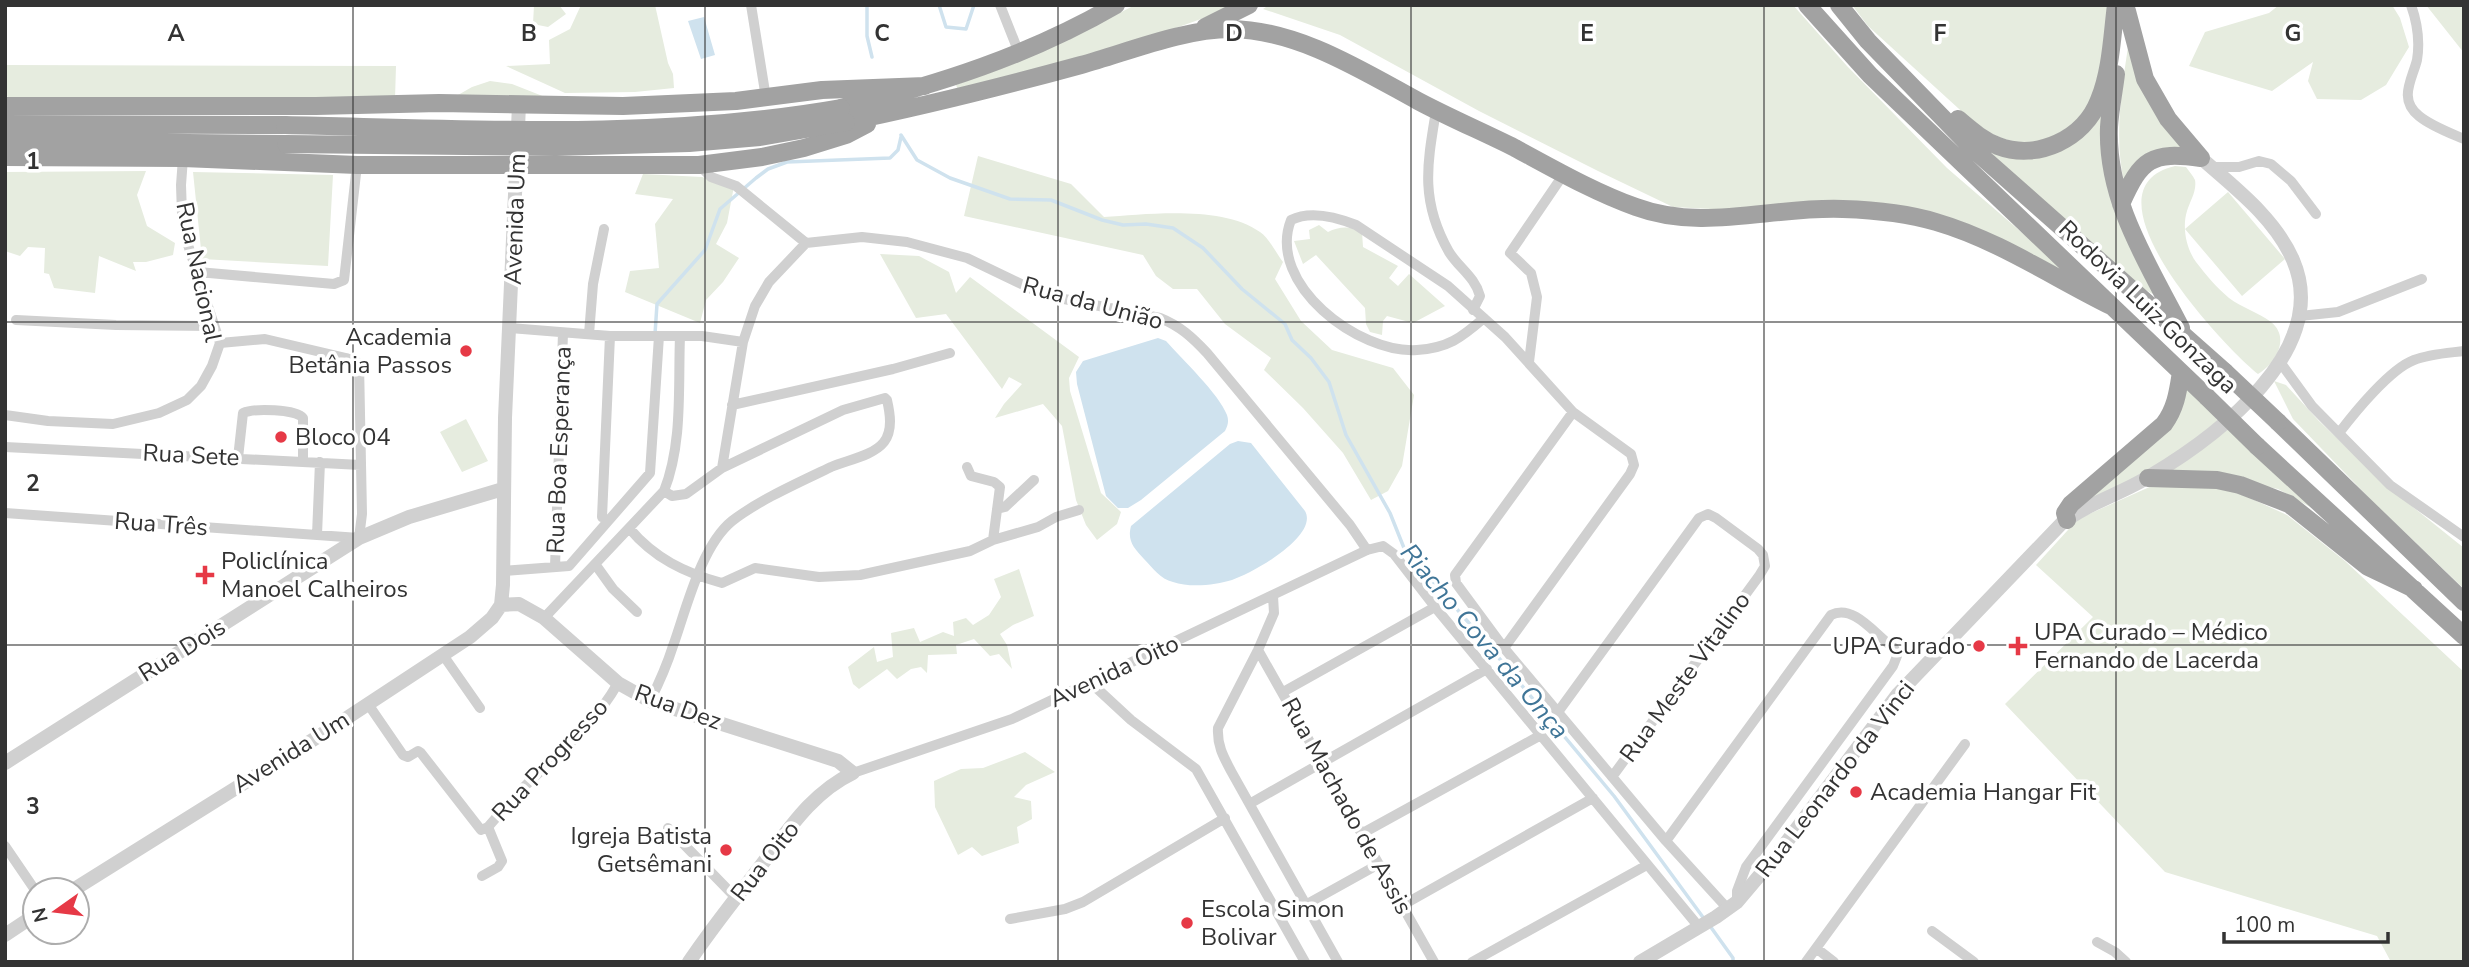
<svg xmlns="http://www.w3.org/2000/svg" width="2469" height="967" viewBox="0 0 2469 967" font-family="'Nunito Sans',sans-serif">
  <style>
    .green { fill: #e6ecdf }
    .water { fill: #cfe2ee }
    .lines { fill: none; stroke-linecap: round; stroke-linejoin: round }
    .stream { stroke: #cfe2ee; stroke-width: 3.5 }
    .minor { stroke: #d0d0d0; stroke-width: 10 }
    .tertiary { stroke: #d0d0d0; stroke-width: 14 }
    .trunk { stroke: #a2a2a2; stroke-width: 18 }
    .trunk-bridge { stroke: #a2a2a2; stroke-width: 18 }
    .grid { fill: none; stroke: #333; stroke-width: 2; stroke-opacity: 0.55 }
    .poi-dot { fill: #e63946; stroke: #fff; stroke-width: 2.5 }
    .labels { text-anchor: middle; stroke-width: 7; stroke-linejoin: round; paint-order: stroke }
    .street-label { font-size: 24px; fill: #333; stroke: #fff }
    .poi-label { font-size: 24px; fill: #333; stroke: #fff; text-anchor: start }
    .water-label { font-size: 26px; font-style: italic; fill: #3f7597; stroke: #fff }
    .grid-label { font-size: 23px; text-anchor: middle; font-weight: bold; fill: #333; stroke: #fff; stroke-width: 7; stroke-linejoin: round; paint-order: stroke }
  </style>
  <rect width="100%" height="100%" fill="#fff"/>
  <path class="green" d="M534,5h25l7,9 -18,13 -15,-3z
    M581,5h74l13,58 5,11 1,14 -39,4 -70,1 -59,-27 44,-2 -1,-24 21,-11z
    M1135,5h102c-90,37 -185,60 -279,85l-2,-5 101,-40z
    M1269,5h524l54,61 100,102 138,119 -167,-78 -76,-9 -93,11 -76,-4 -75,-36 -119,-60 -139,-76 -77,-26z
    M1852,5h258l-11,72 -16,41 -39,24 -20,2 -20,-5 -23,-10 -113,-103z
    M2279,5h113l8,13 9,29 -23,38 -25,15 -44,-1 -9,-18 5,-19 -41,29 -83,-25 16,-34 64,-19z
    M2426,5h38v48z
    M2129,40l61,109h-11l-54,37c-12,-47 -3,-98 4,-146z
    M5,65l391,1 -1,33 -387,-1 -3,-7z
    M490,81l22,3 33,13 -94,2 21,-12z
    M2110,96l-5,33 55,169 -18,-10 -22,-18 -140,-127h95l19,-17z
    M978,156l93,28 33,33c43,-3 119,-12 156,15 9,6 16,21 23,30l-8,17 26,42 31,29 61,18 21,27 -12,71 -14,25 -17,9 -28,-47 -40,-45 -39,-38 7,-12 -46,-34 -28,-35h-24l-17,-13 -13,-21 -179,-39z
    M2175,166l11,1c3,4 7,9 9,13 2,11 -5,21 -8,31 -5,16 -1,37 9,51 10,13 21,26 33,36 13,10 29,14 42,24 20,16 4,42 -13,52 -34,-27 -182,-185 -83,-208z
    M146,171l-9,24 10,31 28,17 -2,12 -27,7h-13l3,9 -37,-15 -4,37 -41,-5 -5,-14 -5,-1 1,-25 -17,-1 -8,9 -15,-5v-79z
    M193,172l140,3 -5,91 -126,-7z
    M643,174l59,3 32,9 -7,37 -11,21 23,14 -16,24 -17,18 -6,23 -75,-31 5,-21 29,-3 -4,-44 18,-25 -38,-5z
    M2228,192l57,67 -43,37 -57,-67z
    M1319,225l9,7c11,-6 24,-6 34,0l1,15 35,19 -9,12 9,8 11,-12 36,32 -32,17 -26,-7 -4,5 -1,14 -12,-3 -4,-8 -1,-16 -49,-53 -13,9 -9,-23 16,-2 -1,-9z
    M880,254l39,2 30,16 7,21 14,-16 109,80 -10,21 1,13 31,102 20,19 -4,12 -20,16 -11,-15 -10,-25 -14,-74 -19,-22 -48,14 9,-14 18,-20 -13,-7 -7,12 -56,-75 -30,4z
    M2185,380l33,41 -51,39 -91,50 99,-90z
    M2274,381l12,4 33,36 69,66 76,61v41l-92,-88 -79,-82z
    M466,419l22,42 -26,11 -22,-40z
    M2230,428l89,84 -41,-23 -69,-14 -46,-1z
    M2154,485l74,3 59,27 58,46 119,111v290h-73l-14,-26 -212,-64 -160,-168 88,-87 -57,-52 42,-46z
    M1019,569l15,47 -21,9 -13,9 7,11 5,24 -13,-15 -9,2 -16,-17 -18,6 1,9 -29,1 -1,18 -6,-6 -10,2 -14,10 -10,-10 -28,20 -6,-5 -5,-17 26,-20 3,15 16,-5 -2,-24 23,-5 6,14 23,-10 11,4 -1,-14 13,-4 7,7 16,-10 12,-18 -7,-18z
    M1025,752l30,20 -29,13 -12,12 17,4 1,18 -15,8 2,16 -37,13 -10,-9 -14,8 -23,-48 -1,-26 27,-12 22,-1z"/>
  <path class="water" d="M704,17l11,38 -14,4 -13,-38z
    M1158,338l8,3c16,18 53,53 61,74 2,6 1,10 -2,16l-84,69 -13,8h-10l-12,-12 -29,-112 -1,-12 7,-11z
    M1238,441l13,2 54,68c14,25 -52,62 -73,69 -16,5 -42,8 -59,2 -13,-3 -20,-14 -29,-23 -10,-11 -17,-18 -13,-33l99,-82z"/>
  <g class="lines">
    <path class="stream" d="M867,5v31l5,21
      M939,5l7,22 20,2 8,-24
      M901,135l16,25 33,18 60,21 41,1 51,20 21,5 23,-1 27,4 30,20 39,41 43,35 7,16 19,18 18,24 17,53 44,78 14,35 84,97 126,151 91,124
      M655,334l2,-30 48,-54 15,-41 36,-31 12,-9 19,-7 103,-4 8,-8 3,-13
      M1710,926l23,32v4"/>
    <path class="minor" d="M751,5l15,93
      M1000,5l19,48
      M2411,5c6,17 9,37 6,55 -5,20 -19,39 2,56 12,10 31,17 45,23
      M1436,111c-9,54 -16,90 13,141 10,16 26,25 31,44l-7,14
      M699,165l12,12 25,9 70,57
      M2212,167h27l20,-6 12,3 20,17 25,33
      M198,272l136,12 10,-4 13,-115
      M2300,316l38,-4 84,-33
      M1484,318c-23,20 -36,30 -67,32 -58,4 -151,-66 -126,-130 20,-10 45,-3 65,5l92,61 57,51 68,75 58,42 3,11 -4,9 -126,174
      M16,320l100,5 97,1
      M510,328l100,8h92l41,6
      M589,334l4,-50 11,-55
      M1529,362l8,-65 -6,-24 -21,-20 49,-72
      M2280,362l32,44 78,79 74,52
      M732,405l161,-36 57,-16
      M1573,412l-118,163 1,8 48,65 73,87 89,106 62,68
      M5,415l43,6 65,3 46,-11 28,-13 14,-14 11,-20 8,-23 -32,-98 -6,-31 -1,-29 2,-27
      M2339,433c16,-21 51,-64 75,-73 15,-6 34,-7 50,-9
      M5,447l356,18
      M238,458l5,-45c11,-5 53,-4 60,5v43
      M967,467l4,9 23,6 6,5 -7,53
      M722,468l21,-126 12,-36 14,-24 37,-39 56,-6 45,5 60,16 77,37 116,23c20,8 32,19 47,35l143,172 17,25
      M997,509l8,-2 29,-27
      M5,513l354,25 3,-24 -3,-151 -13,-5 -81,-19 -45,4
      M602,517l8,-181
      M629,528c25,30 56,45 93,55l33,-15 64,9 41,-2 110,-24 23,-11 45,-13 18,-10 23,-7
      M317,535l3,-73
      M595,564l18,25 24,23
      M555,567l8,-234
      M503,571l66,-5 81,-93 9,-137
      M1273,596l1,17 -16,37 -40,78c-1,17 5,28 13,43l107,191
      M544,618l120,-127c19,-48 14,-104 16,-155
      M1258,650l176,312
      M443,655l37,53
      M1091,683l40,37 65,49 109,193
      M1283,692l152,-85
      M650,701c9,-18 17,-36 23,-55 13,-36 28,-100 59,-125 27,-21 68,-39 99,-54 16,-7 42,-11 53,-25 9,-12 6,-29 3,-42l-2,-2 -42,12 -121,58 -36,26 -14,2 -8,-5
      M368,704l35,51 5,2 10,-6 3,2 60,77 7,-3c13,-15 26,-30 40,-44 33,-31 67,-59 90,-100
      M1558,712l141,-194 9,-4 8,4 42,31 5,6 2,11 -6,10 -147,201
      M853,773l159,-54 355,-169 16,-4 11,8 41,53 264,320
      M1251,803l236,-134
      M668,828l68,70
      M1363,833l178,-98
      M1666,841l165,-226c23,-12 45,21 63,33l3,8 -4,10 -147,201 -9,24v11
      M5,846l30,44
      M482,876l16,-9 4,-6 -14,-34
      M1307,904l72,-40
      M1403,905l190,-107
      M1010,919l55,-10 18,-7 142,-84
      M1932,931l42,31
      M2097,942l18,10 11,10
      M1816,948l18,14
      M1472,962l175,-97
      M1806,962l159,-218"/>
    <path class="tertiary" d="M501,605l18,-1 25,14 74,65 32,18 188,60 15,12c-42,20 -66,59 -93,94 -24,31 -49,62 -71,95
      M5,763l354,-225 50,-21 94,-28
      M73,890l254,-159 143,-94 22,-19 9,-13 2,-20 2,-167 14,-313
      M5,935l30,-20
      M1640,962l76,-45 21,-15 39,-46 122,-162 163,-170c27,-21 60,-30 89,-48 66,-39 182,-126 143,-216 -18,-42 -58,-72 -92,-102"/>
    <path class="trunk" d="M1807,5l63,70 337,322
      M1839,5l29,36 104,107 253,224
      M2127,11l18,68 23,40 33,39
      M1205,27l44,-22
      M2116,74c-2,17 -6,36 -7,53 -3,74 40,138 72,201
      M5,106h311l123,-3 184,3 113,-5 86,-11 103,-4
      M841,108c96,-23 189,-53 275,-103
      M1958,119c12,10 24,21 40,27 39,15 86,-7 101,-46 12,-29 13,-64 17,-95
      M846,122c79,-16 158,-36 235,-57 47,-13 102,-36 150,-36 67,1 130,41 187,72 32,17 65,31 97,47 39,21 79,44 121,59 67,25 137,-1 207,2 30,1 63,4 93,13 62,18 118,56 175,84
      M5,124l280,1
      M5,141l281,3
      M5,157l178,1 174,7h342l63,-8 42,-9 42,-13 21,-11
      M2121,204c20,-45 30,-53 80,-46
      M2278,422l186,180
      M2257,446l207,190
      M2148,478l69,2 23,5 49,19 79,63 46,22
      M2067,520l-2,-7 6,-9 93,-80c12,-16 14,-33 17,-52"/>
    <path class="trunk-bridge" d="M285,125c186,4 373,15 556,-17
      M286,144l270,3 133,-4 71,-6 86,-15
      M2225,372l53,50
      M2207,397l50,49"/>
  </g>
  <path class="grid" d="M353,5v957M705,5v957M1058,5v957M1411,5v957M1764,5v957M2116,5v957M5,322h2459M5,645h2459"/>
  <g class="poi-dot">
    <circle cx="466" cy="351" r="7"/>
    <circle cx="281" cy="437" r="7"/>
    <path d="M201.5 564.5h7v7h7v7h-7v7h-7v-7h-7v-7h7z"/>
    <circle cx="1979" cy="646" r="7"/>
    <path d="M2014.5 635.5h7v7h7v7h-7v7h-7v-7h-7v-7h7z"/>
    <circle cx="1856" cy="792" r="7"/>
    <circle cx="726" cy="850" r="7"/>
    <circle cx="1187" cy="923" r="7"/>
  </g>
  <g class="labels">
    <g class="street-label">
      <text transform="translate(515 219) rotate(-88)" y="8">Avenida Um</text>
      <text transform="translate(199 272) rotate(78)" y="8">Rua Nacional</text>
      <text transform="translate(1093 303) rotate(15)" y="8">Rua da União</text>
      <text transform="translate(2148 307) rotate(44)" y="8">Rodovia Luiz Gonzaga</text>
      <text transform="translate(559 450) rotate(-88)" y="8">Rua Boa Esperança</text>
      <text transform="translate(191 455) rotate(3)" y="8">Rua Sete</text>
      <text transform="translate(161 524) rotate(4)" y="8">Rua Três</text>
      <text transform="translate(182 650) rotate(-32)" y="8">Rua Dois</text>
      <text transform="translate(1114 671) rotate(-25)" y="8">Avenida Oito</text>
      <text transform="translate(1685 677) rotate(-54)" y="8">Rua Meste Vitalino</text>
      <text transform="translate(678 707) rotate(20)" y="8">Rua Dez</text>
      <text transform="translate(291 752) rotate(-32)" y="8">Avenida Um</text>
      <text transform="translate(550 760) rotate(-47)" y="8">Rua Progresso</text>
      <text transform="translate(1835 779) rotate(-52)" y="8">Rua Leonardo da Vinci</text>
      <text transform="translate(1347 806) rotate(61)" y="8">Rua Machado de Assis</text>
      <text transform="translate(765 861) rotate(-52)" y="8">Rua Oito</text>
    </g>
    <g class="poi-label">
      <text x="452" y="345" text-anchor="end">Academia<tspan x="452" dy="28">Betânia Passos</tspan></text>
      <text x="295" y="445">Bloco 04</text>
      <text x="221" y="569">Policlínica<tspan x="221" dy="28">Manoel Calheiros</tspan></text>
      <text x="2034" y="640">UPA Curado – Médico<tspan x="2034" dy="28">Fernando de Lacerda</tspan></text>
      <text x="1965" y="654" text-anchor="end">UPA Curado</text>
      <text x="1870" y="800">Academia Hangar Fit</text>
      <text x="712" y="844" text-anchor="end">Igreja Batista<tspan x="712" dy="28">Getsêmani</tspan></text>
      <text x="1201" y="917">Escola Simon<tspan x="1201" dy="28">Bolivar</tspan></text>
    </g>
    <g class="water-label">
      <text transform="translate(1485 641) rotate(50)" y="9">Riacho Cova da Onça</text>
    </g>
  </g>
  <g class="grid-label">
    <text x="176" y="41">A</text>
    <text x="529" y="41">B</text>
    <text x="882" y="41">C</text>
    <text x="1234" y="41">D</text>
    <text x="1587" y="41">E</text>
    <text x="1940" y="41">F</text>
    <text x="2293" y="41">G</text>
    <text x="33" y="169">1</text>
    <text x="33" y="491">2</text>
    <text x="33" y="814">3</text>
  </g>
  <rect width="2469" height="967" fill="none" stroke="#333333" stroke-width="14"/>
  <g transform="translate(56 911) rotate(256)"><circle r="33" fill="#ffffff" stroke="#adadad" stroke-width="2"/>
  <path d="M0-5L12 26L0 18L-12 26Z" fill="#e63946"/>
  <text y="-10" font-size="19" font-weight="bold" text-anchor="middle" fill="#333333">N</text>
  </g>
  <path d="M2224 932v10h164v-10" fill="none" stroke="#333333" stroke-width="3.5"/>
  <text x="2234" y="932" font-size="21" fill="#333333" stroke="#ffffff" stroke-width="5" paint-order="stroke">100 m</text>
</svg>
